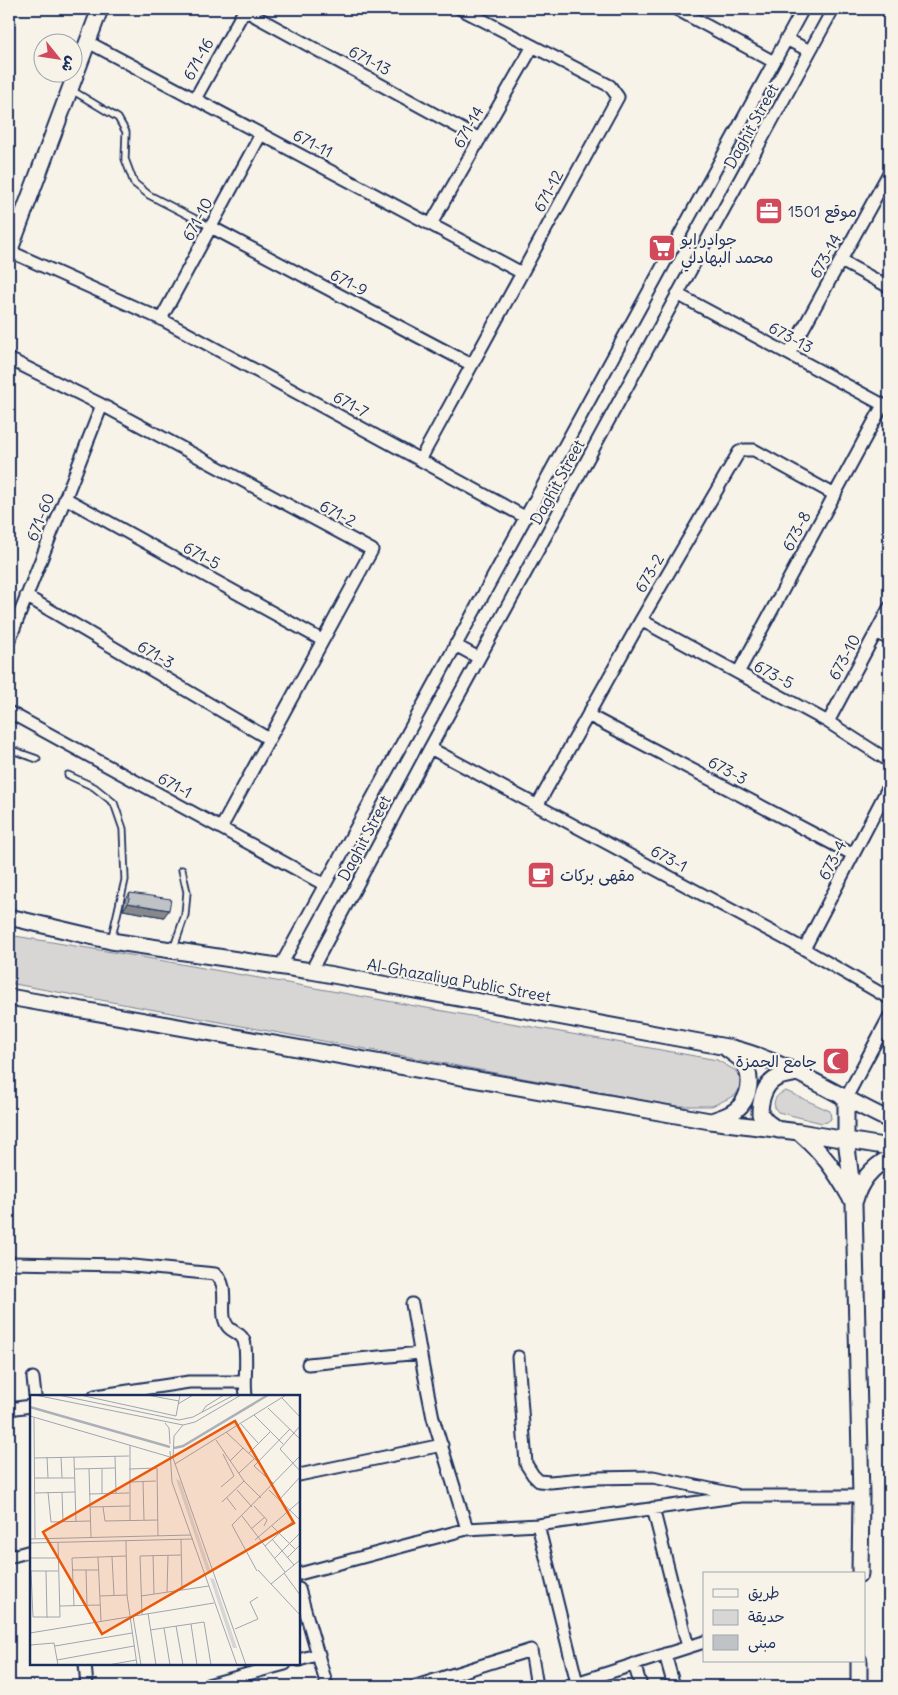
<svg xmlns="http://www.w3.org/2000/svg" width="898" height="1695" viewBox="0 0 898 1695" font-family="Delius,'Playpen Sans Arabic',sans-serif">
  <style>
    .green { fill: #d7d6d4; stroke: #798299 }
    .lines { fill: none; stroke-linecap: round; stroke-linejoin: round }
    .lane-casing { stroke: #1b2f5e; stroke-width: 9 }
    .street-casing { stroke: #1b2f5e; stroke-width: 15 }
    .secondary-casing { stroke: #1b2f5e; stroke-width: 19 }
    .lane { stroke: #f7f3e8; stroke-width: 5.5 }
    .street { stroke: #f7f3e8; stroke-width: 11 }
    .secondary { stroke: #f7f3e8; stroke-width: 15 }
    .wall { fill: #a5a8a9; stroke: #1b2f5e }
    .shaded-wall { fill: #86888a; stroke: #1b2f5e }
    .building { fill: #c0c3c5; stroke: #1b2f5e }
    .labels { text-anchor: middle; stroke-width: 4.5; stroke-linejoin: round; paint-order: stroke }
    .street-label { font-size: 16px; fill: #1b2f5e; stroke: #f7f3e8 }
    .poi-label { font-size: 16px; fill: #1b2f5e; stroke: #f7f3e8; text-anchor: start }
    .inset-river { fill: none; stroke: #acb0b9; stroke-width: 2.5 }
    .inset-road { fill: none; stroke: #9fa5b1; stroke-width: 1 }
    .view { fill: #e8590c; fill-opacity: 0.15; stroke: #e8590c; stroke-width: 2.5 }
    .inset-edge { fill: none; stroke: #1b2f5e; stroke-width: 2.5 }
  </style>
  <rect width="100%" height="100%" fill="#f7f3e8"/>
  <filter id="ink" filterUnits="userSpaceOnUse"><feTurbulence type="fractalNoise" baseFrequency=".02" numOctaves="2"/><feDisplacementMap in="SourceGraphic" scale="10" xChannelSelector="R" yChannelSelector="G"/><feConvolveMatrix kernelMatrix="1 2 1 2 8 2 1 2 1" color-interpolation-filters="sRGB"/></filter>
  <g filter="url(#ink)">
    <path class="green" d="M9,935l127,21 581,104 19,11 5,11 -5,13 -24,11h-38l-665,-123z
      M786,1091l44,20 1,8 -4,3 -5,1 -44,-11c-8,-9 -2,-18 8,-21z"/>
    <g class="lines">
      <g class="lane-casing">
        <path id="lane" d="M70,89l48,29 8,14 -1,27 9,24 15,12 62,32
          M9,749l28,10
          M68,775l26,12 20,16 9,26 2,51 -14,61
          M173,950l12,-35 2,-23 -5,-22"/>
      </g>
      <g class="street-casing">
        <path id="street" d="M676,9l98,53
          M244,10l236,129
          M786,39l24,12
          M88,42l434,231
          M195,99l50,-90
          M431,224l102,-178
          M211,227l261,138
          M9,251l152,68 364,198
          M841,261l48,26
          M677,294l212,114
          M161,319l100,-185
          M789,354l100,-181
          M9,359l93,46 270,145 -151,278
          M420,460l198,-363 -8,-11 -149,-77
          M65,498l257,142
          M26,596l243,143
          M641,620l187,102 61,39
          M876,632l13,7
          M9,641l93,-236
          M455,645l24,13
          M738,673l145,-268
          M9,712l316,173
          M588,715l264,139
          M828,722l61,-114
          M430,748l374,201 83,48 2,-5
          M537,806l104,-186 98,-168 6,-2h9l81,45
          M804,949l85,-163
          M280,967l523,-958
          M311,971l119,-223 403,-739
          M846,1098l43,-81
          M9,1263l114,2 92,9c13,9 7,29 9,43 3,19 20,12 21,29 2,17 -1,34 1,50
          M412,1304l11,64 10,50 34,111
          M518,1357l8,107 7,11 6,6 11,1 44,-4 59,-1 81,17
          M308,1364l112,-11
          M33,1378l2,18
          M95,1396l94,-14h55
          M9,1409l22,-3
          M299,1475l143,-30
          M653,1508l35,139
          M538,1525l39,158
          M9,1557l22,-6
          M299,1574l168,-45 71,-4 203,-29h120
          M299,1589l28,97
          M665,1654l9,32
          M299,1660l20,-6
          M85,1664l2,22
          M634,1664l7,22
          M204,1686l81,-22
          M416,1686l115,-36 6,36
          M567,1686l137,-44"/>
      </g>
      <g class="secondary-casing">
        <path id="secondary" d="M9,252l91,-243
          M9,917l102,24 200,30 421,77c56,14 105,48 157,72
          M9,997l701,124 89,11 90,15
          M846,1098v41l8,65 7,292 -1,78
          M711,1121c9,-3 18,-5 25,-11 14,-11 18,-34 6,-49 -4,-5 -10,-8 -15,-12
          M778,1130l-11,-8 -7,-8c0,-13 4,-30 17,-36 5,-3 14,-3 20,-5
          M799,1132c23,20 36,38 51,65
          M855,1200c5,-19 16,-32 34,-42
          M859,1661v25"/>
      </g>
      <use href="#lane" class="lane"/>
      <use href="#street" class="street"/>
      <use href="#secondary" class="secondary"/>
    </g>
    <path class="wall" d="M130,893l34,24 -41,-7 2,-10z"/>
    <path class="shaded-wall" d="M128,903l41,7 -5,7 -41,-7z"/>
    <path class="building" d="M130,893l41,6 -2,11 -41,-7z"/>
  </g>
  <defs>
    <g id="office-square" transform="scale(1.4375)"><rect x="-9" y="-9" width="18" height="18" rx="4" fill="#d1495b" stroke="#f7f3e8"/><path d="M-6-3h4V-5.5h4V-3h4V5H-6ZM-1-4.5V-3h2v-1.5ZM-6 0V1H6V0Z" fill="#fff"/></g>
    <g id="supermarket-square" transform="scale(1.4375)"><rect x="-9" y="-9" width="18" height="18" rx="4" fill="#d1495b" stroke="#f7f3e8"/><path d="M-6-5.5h2.5l.6 2H6L4.5 2H-2.5L-4.4-4H-6ZM-1.5 3.2a1.3 1.3 0 1 0 .1 0ZM3 3.2a1.3 1.3 0 1 0 .1 0Z" fill="#fff"/></g>
    <g id="cafe-square" transform="scale(1.4375)"><rect x="-9" y="-9" width="18" height="18" rx="4" fill="#d1495b" stroke="#f7f3e8"/><path d="M-5.5-4.5H6V0H3Q3 3.5 0 3.5H-2.5Q-5.5 3.5-5.5 0ZM3-3.2v2h1.7v-2ZM-6 4.5H4V6H-6Z" fill="#fff"/></g>
    <g id="mosque-square" transform="scale(1.4375)"><rect x="-9" y="-9" width="18" height="18" rx="4" fill="#d1495b" stroke="#f7f3e8"/><path d="M3.5-4.9A6 6 0 1 0 3.5 4.9A5 5 0 1 1 3.5-4.9Z" fill="#fff"/></g>
  </defs>
  <g fill-rule="evenodd">
    <use href="#office-square" x="769" y="211"/>
    <use href="#supermarket-square" x="662" y="248"/>
    <use href="#cafe-square" x="541" y="875"/>
    <use href="#mosque-square" x="836" y="1061"/>
  </g>
  <g class="labels">
    <g class="street-label">
      <text transform="translate(198 59) rotate(-61)" y="6">671-16</text>
      <text transform="translate(370 60) rotate(28)" y="6">671-13</text>
      <text transform="translate(751 126) rotate(-61)" y="6">Daghit Street</text>
      <text transform="translate(468 127) rotate(-60)" y="6">671-14</text>
      <text transform="translate(313 143) rotate(28)" y="6">671-11</text>
      <text transform="translate(548 191) rotate(-62)" y="6">671-12</text>
      <text transform="translate(197 219) rotate(-62)" y="6">671-10</text>
      <text transform="translate(825 256) rotate(-61)" y="6">673-14</text>
      <text transform="translate(349 282) rotate(28)" y="6">671-9</text>
      <text transform="translate(791 337) rotate(28)" y="6">673-13</text>
      <text transform="translate(351 404) rotate(29)" y="6">671-7</text>
      <text transform="translate(557 482) rotate(-61)" y="6">Daghit Street</text>
      <text transform="translate(338 513) rotate(28)" y="6">671-2</text>
      <text transform="translate(40 517) rotate(-68)" y="6">671-60</text>
      <text transform="translate(796 531) rotate(-62)" y="6">673-8</text>
      <text transform="translate(202 555) rotate(29)" y="6">671-5</text>
      <text transform="translate(649 573) rotate(-60)" y="6">673-2</text>
      <text transform="translate(156 654) rotate(30)" y="6">671-3</text>
      <text transform="translate(844 657) rotate(-62)" y="6">673-10</text>
      <text transform="translate(774 674) rotate(28)" y="6">673-5</text>
      <text transform="translate(728 770) rotate(28)" y="6">673-3</text>
      <text transform="translate(175 785) rotate(29)" y="6">671-1</text>
      <text transform="translate(364 838) rotate(-62)" y="6">Daghit Street</text>
      <text transform="translate(669 858) rotate(28)" y="6">673-1</text>
      <text transform="translate(832 860) rotate(-63)" y="6">673-4</text>
      <text transform="translate(459 980) rotate(10)" y="6">Al-Ghazaliya Public Street</text>
    </g>
    <g class="poi-label">
      <text x="788" y="217">موقع 1501</text>
      <text x="681" y="245">جوادر ابو<tspan x="681" dy="18">محمد البهادلي</tspan></text>
      <text x="560" y="881">مقهى بركات</text>
      <text x="817" y="1067" text-anchor="end">جامع الحمزة</text>
    </g>
  </g>
  <g transform="translate(30 1395)">
    <rect width="270" height="270" fill="#f7f3e8"/>
    <path d="M146,84l4,2 31,91h-4zM180,183l4,1 23,69h-4z" fill="#d7d6d4"/>
    <path class="inset-river" d="M0,12l140,40M144,53l9,-2 85,-51"/>
    <path class="inset-road" d="M5,0l148,30 12,-3 46,-27M28,0l121,25 14,-3 41,-22M50,0l96,21M117,0l32,6M252,3l18,19M148,9l15,-9M238,13l32,31M172,17l4,-6 18,-11M224,20l29,29M0,21l140,41M146,21l4,-21M4,23l1,120M135,28l4,5 1,16M211,29l17,19M153,30l-9,11 -1,22 73,207M270,31l-20,23 20,22M196,37l32,30M186,45l28,41 17,17M100,50v76M140,56l2,31 65,183M219,58l21,-21M85,61l1,37M17,62l1,21M31,62l1,21M44,62l2,65M4,63l95,-2M200,66l13,-13M145,69l111,-69M45,74l40,-1M59,74l2,68M72,74v25M99,74l28,-1 1,68M209,78l15,-14M4,83h41M113,86l1,39M100,87l26,-1M244,89l-20,-18 36,-37M191,92l13,-11 -11,-22M207,95l15,17M239,95l31,30M18,97l3,30 39,-1M32,97l1,30M5,98l40,-1M59,99l40,-1M197,103l9,12M249,105l21,-23M192,107l22,-21M224,111l13,14 -3,6M60,112l40,-1M73,112l2,14 53,-1M212,121l43,56M242,131l24,24M221,134l14,-12M0,144l161,-4M151,144l1,51M242,144l22,26M225,145l45,-39M96,146l1,54 10,70M0,148l163,-4M235,151l28,-25M123,160l1,39M68,162l3,64M82,162l2,38M0,163h28M245,163l25,-25M257,163l13,-13M42,175h27M56,175l1,36M228,175l42,45M1,176l2,46h27l-2,-75M1,176h27M16,176l1,47M227,176l-25,-46 68,-69M254,178l16,22M241,189l29,-24M137,197l1,-37M70,201l27,-1M111,201l68,-10M30,211l40,-1M44,211l-2,-48 54,-2M118,218l8,52M112,219l-2,-58 41,-1M103,221l8,49M161,229l6,41M146,231l7,39M134,233l6,37M205,234l23,-10 -8,-17 8,-5M120,235l54,-8 7,43M0,238l184,-30M0,250l24,-2 4,22M25,251l77,-13M27,265l77,-14M78,270l28,-5"/>
    <path class="view" d="M205,26l59,102 -192,111 -59,-102z"/>
    <rect width="270" height="270" class="inset-edge"/>
  </g>
  <rect width="898" height="1695" fill="none" stroke="#f7f3e8" stroke-width="30"/>
  <rect x="15" y="15" width="868" height="1665" fill="none" stroke="#1b2f5e" stroke-width="2" filter="url(#ink)"/>
  <rect x="703" y="1572" width="162" height="90" fill="#f7f3e8" stroke="#9fa5b1"/>
  <rect x="713" y="1589" width="25" height="8" fill="#f7f3e8" stroke="#9fa5b1"/>
  <text x="748" y="1598" font-size="15" fill="#1b2f5e">طريق</text>
  <rect x="713" y="1610" width="25" height="15" fill="#d7d6d4" stroke="#9fa5b1"/>
  <text x="748" y="1622" font-size="15" fill="#1b2f5e">حديقة</text>
  <rect x="713" y="1635" width="25" height="15" fill="#c0c3c5" stroke="#9fa5b1"/>
  <text x="748" y="1648" font-size="15" fill="#1b2f5e">مبنى</text>
  <g transform="translate(58 58) rotate(120)"><circle r="24" fill="#f7f3e8" stroke="#9fa5b1"/>
  <path d="M0-4L9 19L0 12L-9 19Z" fill="#d1495b"/>
  <text y="-8" font-size="14" font-weight="bold" text-anchor="middle" fill="#1b2f5e">ش</text>
  </g>
</svg>
